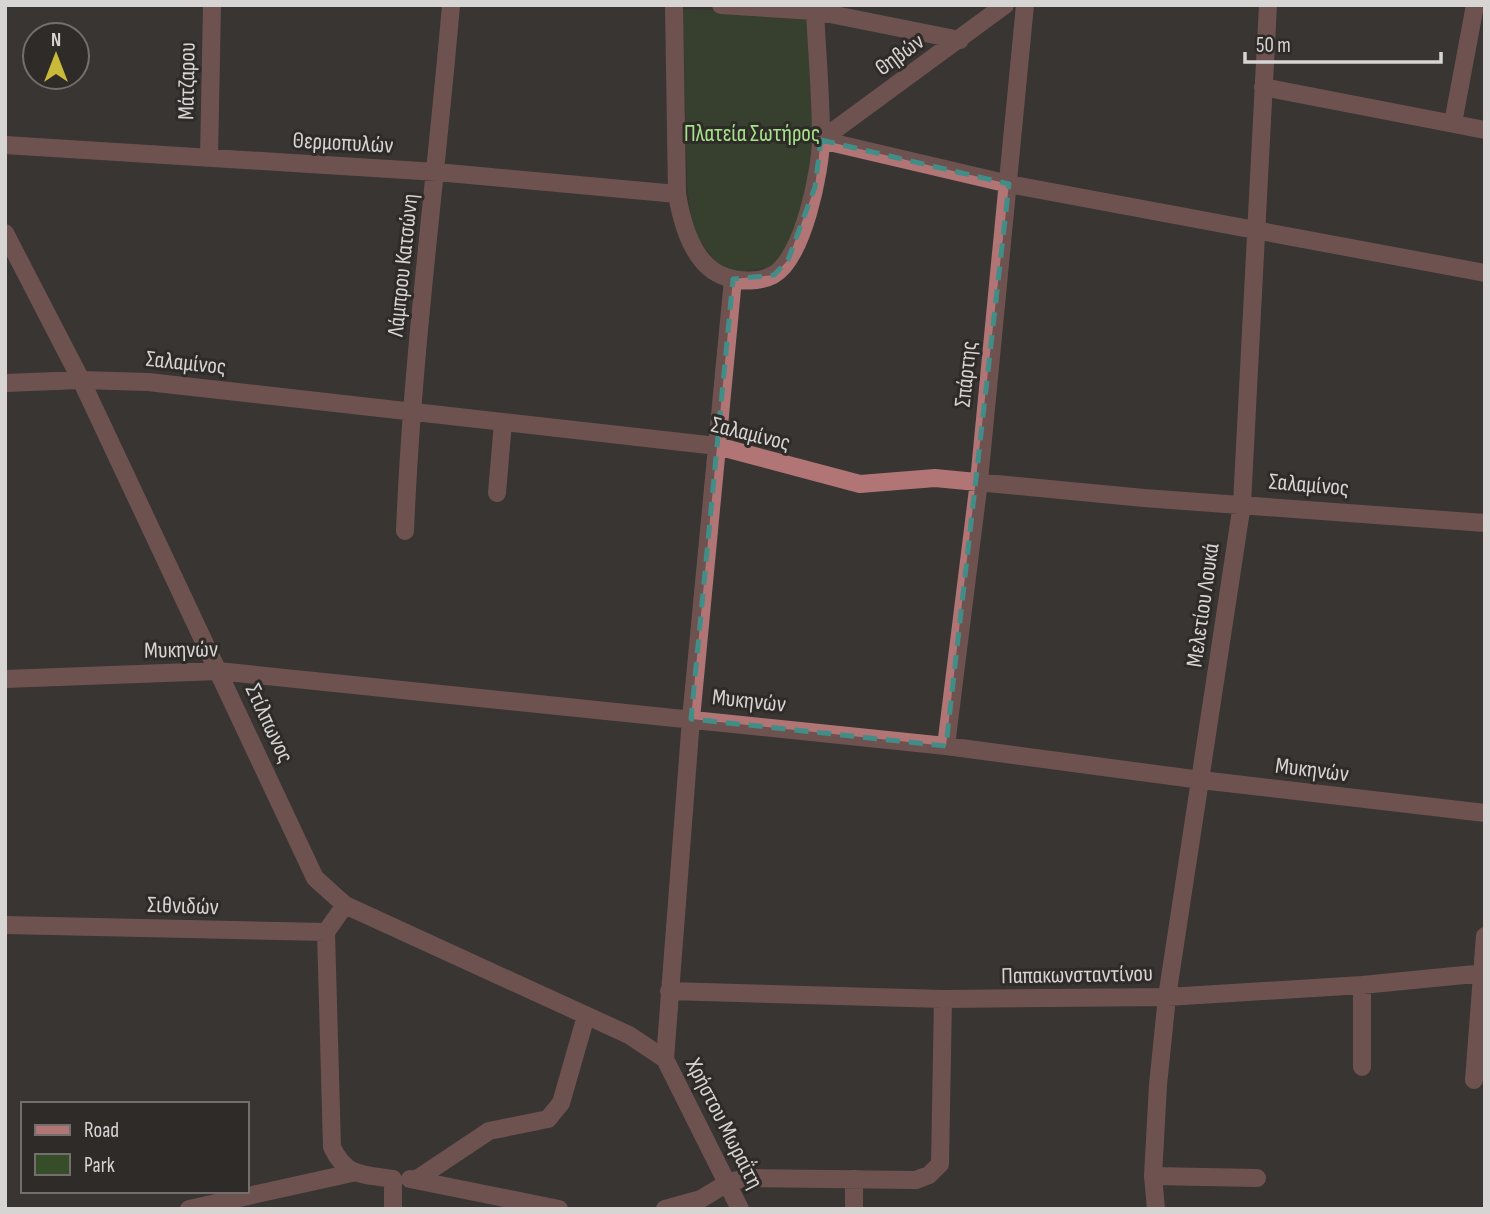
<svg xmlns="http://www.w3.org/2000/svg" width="1490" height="1214" viewBox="0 0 1490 1214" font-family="'Sofia Sans Condensed',sans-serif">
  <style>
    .green { fill: #354e29 }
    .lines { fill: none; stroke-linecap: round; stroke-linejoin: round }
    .minor { stroke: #b07574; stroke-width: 18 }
    .marked { fill: none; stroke: #418e88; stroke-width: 5; stroke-dasharray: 14 9; stroke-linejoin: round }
    .labels { text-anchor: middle; stroke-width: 6; stroke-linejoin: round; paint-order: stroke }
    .street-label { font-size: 23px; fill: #d7d5d4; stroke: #2e2b29 }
    .park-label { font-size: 23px; fill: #a6e48a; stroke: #2e2b29 }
  </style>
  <rect width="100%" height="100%" fill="#383533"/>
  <path class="green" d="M683,9l128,5 7,127 -21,97 -26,29 -34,5 -18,-6 -27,-36 -5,-47z"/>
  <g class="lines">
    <path class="minor" d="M674,5l3,189c5,30 17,73 49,83 14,5 34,5 47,-2 30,-16 48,-105 48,-137 0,-42 -4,-85 -6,-127
      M721,5l94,6 145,29
      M1263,87l222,43
      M1453,123l22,-118
      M821,140l188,44 476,89
      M821,140l184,-135
      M5,145l432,27 240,22
      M209,158l3,-153
      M5,233l76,147 234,498 30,27 284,130 36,24 75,150
      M5,383l76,-3 67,2 569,64 143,38 75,-6 209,20 341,25
      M497,493l6,-71
      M405,531c7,-176 31,-350 46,-526
      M5,679l213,-8 728,75 255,34 284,33
      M946,746l33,-265 46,-476
      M5,925l321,7 19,-27
      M326,932l6,215c14,30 30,27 61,32v30
      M1362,985v82
      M669,991l274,8 224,-2 195,-12 123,-12
      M665,1059l26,-340 42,-440
      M1474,1080l11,-144
      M1153,1176l104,2
      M410,1179l149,30
      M417,1179l72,-48 59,-12 13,-16 25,-87
      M854,1179v30
      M189,1209l163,-36
      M665,1209l36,-10 28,-17 18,-4 169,2 13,-5 11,-11 3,-165
      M1156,1209l-3,-33 5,-91 9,-88 75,-493 26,-499"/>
  </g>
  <path d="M0 0H1490V1214H0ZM821,140l188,44 -63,562 -255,-27 42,-440 41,-4 14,-15 27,-73z" fill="#383533" fill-opacity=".55" fill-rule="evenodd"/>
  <path class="marked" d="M821,140l188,44 -63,562 -255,-27 42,-440 41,-4 14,-15 27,-73z"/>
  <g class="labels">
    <g class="street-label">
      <text transform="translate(899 54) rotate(-36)" y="8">Θηβών</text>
      <text transform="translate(186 81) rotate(-89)" y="8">Μάτζαρου</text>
      <text transform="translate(343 142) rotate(3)" y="8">Θερμοπυλών</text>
      <text transform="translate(402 265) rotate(-84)" y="8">Λάμπρου Κατσώνη</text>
      <text transform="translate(186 362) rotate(6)" y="8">Σαλαμίνος</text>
      <text transform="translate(965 374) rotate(-84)" y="8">Σπάρτης</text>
      <text transform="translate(751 433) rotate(14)" y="8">Σαλαμίνος</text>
      <text transform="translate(1309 484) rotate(5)" y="8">Σαλαμίνος</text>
      <text transform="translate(1202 605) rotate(-82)" y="8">Μελετίου Λουκά</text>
      <text transform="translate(181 649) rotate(-1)" y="8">Μυκηνών</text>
      <text transform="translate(749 700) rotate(6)" y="8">Μυκηνών</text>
      <text transform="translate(270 723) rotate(65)" y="8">Στίλπωνος</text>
      <text transform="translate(1312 769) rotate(7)" y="8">Μυκηνών</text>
      <text transform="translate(183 905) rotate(2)" y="8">Σιθνιδών</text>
      <text transform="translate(1077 974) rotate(-1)" y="8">Παπακωνσταντίνου</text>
      <text transform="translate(725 1123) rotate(63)" y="8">Χρήστου Μωραΐτη</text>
    </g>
    <g class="park-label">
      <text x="752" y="141">Πλατεία Σωτήρος</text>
    </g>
  </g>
  <rect width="1490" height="1214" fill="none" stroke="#d7d5d4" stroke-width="14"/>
  <rect x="21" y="1102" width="228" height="91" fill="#2e2b29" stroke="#726f6d" stroke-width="2"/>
  <rect x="35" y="1125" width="35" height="10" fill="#b07574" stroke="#726f6d" stroke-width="2"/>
  <text x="84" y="1137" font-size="21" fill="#d7d5d4">Road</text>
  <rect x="35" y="1154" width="35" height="21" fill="#354e29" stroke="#726f6d" stroke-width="2"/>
  <text x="84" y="1172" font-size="21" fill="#d7d5d4">Park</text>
  <g transform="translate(56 56)"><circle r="33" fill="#2e2b29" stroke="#726f6d" stroke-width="2"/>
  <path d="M0-5L12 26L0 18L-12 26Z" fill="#cbb939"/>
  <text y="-10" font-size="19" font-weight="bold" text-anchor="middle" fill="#d7d5d4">N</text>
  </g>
  <path d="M1245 52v10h196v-10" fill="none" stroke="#d7d5d4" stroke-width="3.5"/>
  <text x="1256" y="52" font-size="21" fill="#d7d5d4" stroke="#2e2b29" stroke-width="5" paint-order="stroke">50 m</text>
</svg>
